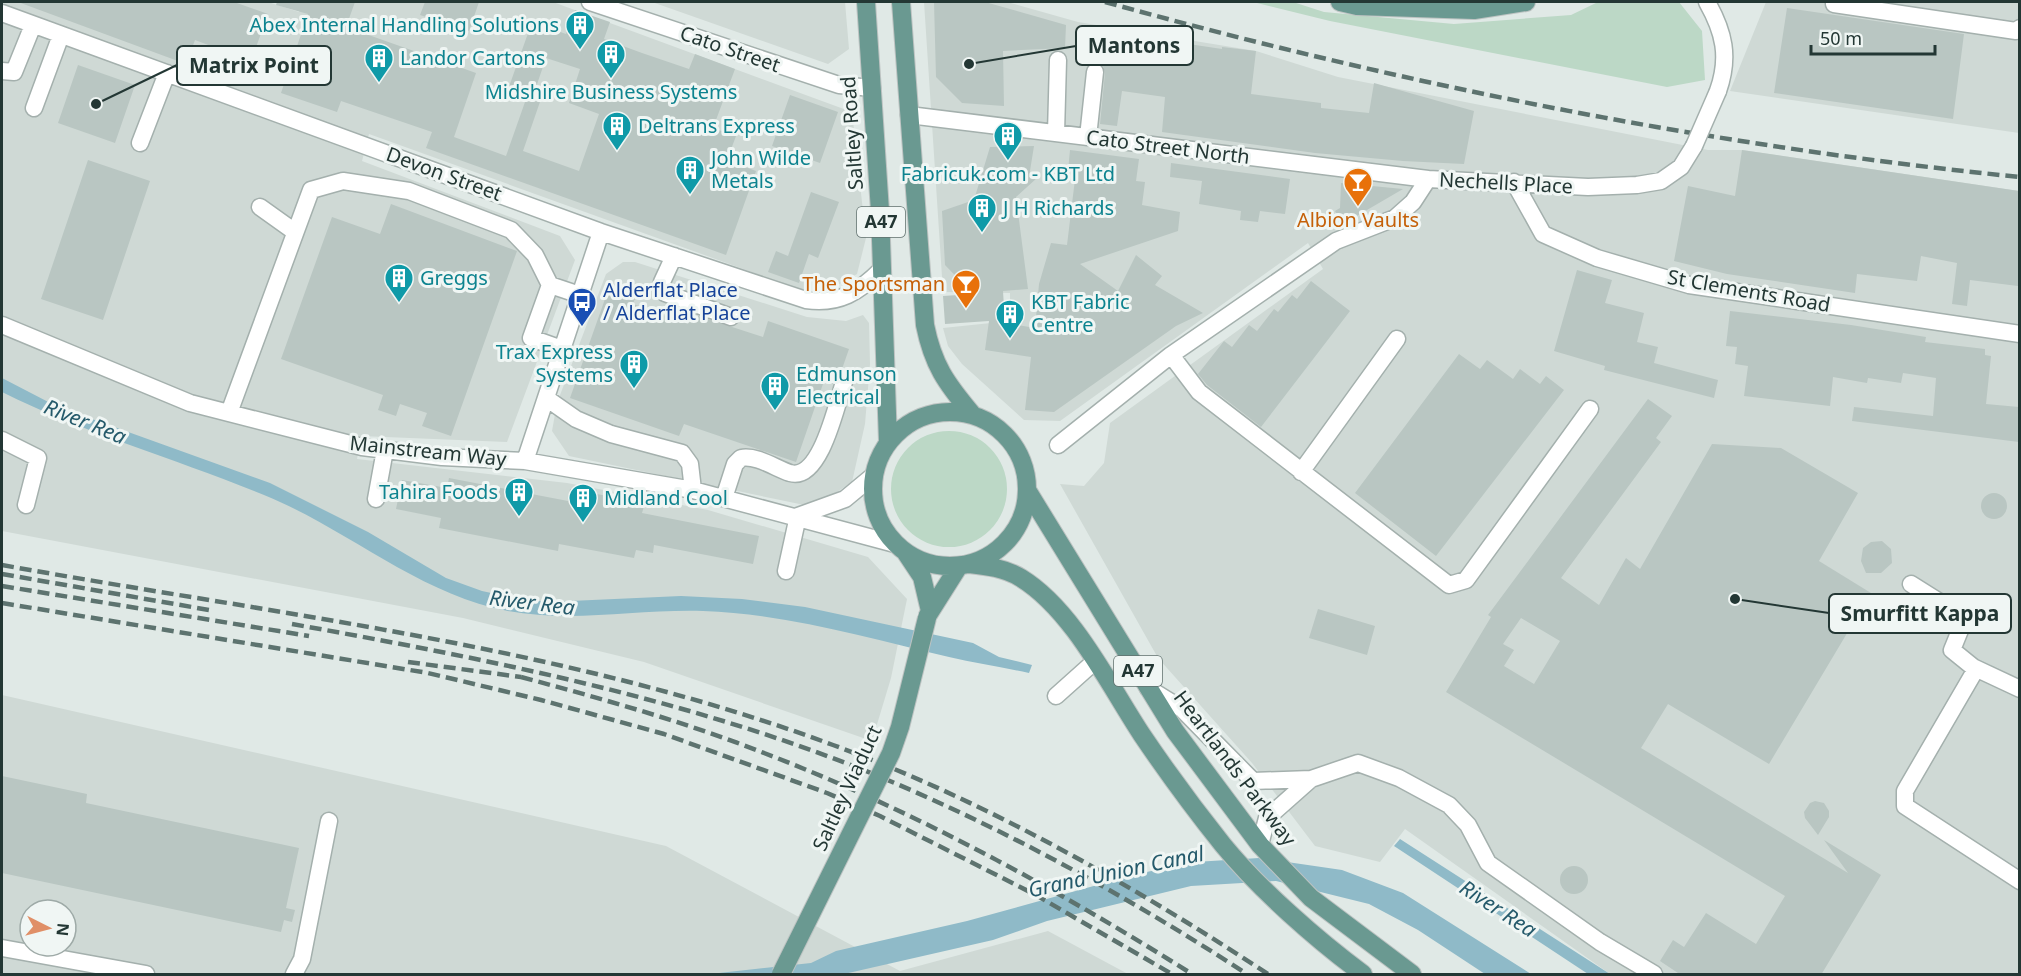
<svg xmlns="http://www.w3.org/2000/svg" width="2021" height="976" viewBox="0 0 2021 976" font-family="'Noto Sans',sans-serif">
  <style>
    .built { fill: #cfd9d5; fill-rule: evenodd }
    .green { fill: #bcd8c6 }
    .water { fill: #8fbac8 }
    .building { fill: #b9c6c2; fill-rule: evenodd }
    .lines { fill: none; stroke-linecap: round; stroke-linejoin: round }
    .minor-casing { stroke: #a4b0ad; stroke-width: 19 }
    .major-casing { stroke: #bdc3c2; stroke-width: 20 }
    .minor { stroke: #fff; stroke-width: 16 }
    .major { stroke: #6a9991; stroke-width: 18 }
    .rail { stroke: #5d736f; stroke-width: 4.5; stroke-dasharray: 12 6; stroke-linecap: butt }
    .minor-bridge-casing { stroke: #a4b0ad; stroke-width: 19; stroke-linecap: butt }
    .major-bridge-casing { stroke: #bdc3c2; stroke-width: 20; stroke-linecap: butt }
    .minor-bridge { stroke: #fff; stroke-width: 16 }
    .major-bridge { stroke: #6a9991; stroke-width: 18 }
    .labels { text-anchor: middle; stroke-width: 6; stroke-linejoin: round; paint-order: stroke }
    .shield { fill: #f0f6f4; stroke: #60706e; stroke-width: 1.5 }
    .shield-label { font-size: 18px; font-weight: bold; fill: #233734 }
    .culture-label { font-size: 20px; fill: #0d838f; stroke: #f0f6f4; text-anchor: start }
    .street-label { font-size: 20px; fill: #233734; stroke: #f0f6f4 }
    .food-label { font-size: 20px; fill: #c56008; stroke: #f0f6f4 }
    .transit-label { font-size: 20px; fill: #164399; stroke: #f0f6f4; text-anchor: start }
    .water-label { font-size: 21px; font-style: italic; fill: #255a6b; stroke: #f0f6f4 }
    .leader { fill: none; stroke: #233734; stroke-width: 2 }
    .callout-dot { fill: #233734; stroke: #f0f6f4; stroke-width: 2 }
    .callout { fill: #f0f6f4; stroke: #233734; stroke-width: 2 }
    .callout-label { font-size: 21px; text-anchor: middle; font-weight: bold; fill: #233734 }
  </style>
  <rect width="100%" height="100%" fill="#e0e9e6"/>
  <path class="built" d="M2,2h266l31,10 3,-10h251l299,110 14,126 -9,36 -23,13 -27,5 -438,-158 -7,27 198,75 15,24 -68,182 -146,-6 -4,23 210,24 141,27 160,47 39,42 -16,79 -19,63 -228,-79 -181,-44 -461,-87z
    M652,2h193l4,47 -21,15z
    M924,2h83l71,20 178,29 82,26 370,73h34l277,41v783h-409l-205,-145 -25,33 -65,-16 -63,-83 -94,-105 -98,-174 24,2 20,-23 6,-40 213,-154 -15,-26 -248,178 -36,-1 -62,-56 -14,-18 -5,-18 67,-7v-28l-67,-1z
    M1766,2h253v131l-289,-42z
    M623,262h12l172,55 39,4 17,-6 6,8 1,41 -5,60 -13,58 -38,25 -245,-51 -17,-25 5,-28 49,-129z
    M2,695l664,151 234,125 148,-40 80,43h-1126zM30,910h36v36h-36z"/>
  <path class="green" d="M1253,2h40l31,10 130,12 117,-9 27,-13h81l23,29 3,49 -38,7 -337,-66z
    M891 489a58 58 0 1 1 116 0a58 58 0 1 1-116 0Z"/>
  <path class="water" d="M2,378l54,28 214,77 98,49 78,46 36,13 38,8 28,3 133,-6 61,3 63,8 168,36 26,14 33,8 -3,8c-27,-6 -54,-10 -80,-16 -81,-19 -162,-43 -246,-46 -65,-2 -130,12 -195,0 -90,-17 -160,-82 -244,-116 -87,-36 -178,-61 -262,-103z
    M1400,839l210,135h-22l-194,-128z
    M1259,858l83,12 61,23 128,81h-46l-67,-44 -49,-26 -93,-23 -85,5 -144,35 -54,19 -149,34h-134l101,-11 25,-12 131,-30 170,-47 58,-12z"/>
  <path class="building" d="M18,2h216l34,12 -17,47 -56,-21 -9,24z
    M277,2h78l-9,25 130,46 -22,64 52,19 19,-54 -19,-7 26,-73 34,12 9,-24 35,12 -6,17 38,14 47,16 6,-15 40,15 -22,59 23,8 -9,24 29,11 -30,84 -300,-107 6,-16 -91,-31 -4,11 -56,-19 27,-79 -32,-9zM546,58l34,11 -11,34 30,11 -20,57 -56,-20 19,-55 -8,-3z
    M425,2h54l-10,29 -49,-16z
    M934,2h51l81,23 -1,23 -62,3 1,55 -42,-3 -26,-26z
    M1787,8l177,26 -11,85 -179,-26z
    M1108,32l114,17v-2l34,4 -5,43 70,9v5l48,5 5,-30 100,28 -10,53 -61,-3 -88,-8 -153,-21 3,-35 -43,-6 -5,35 -17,-2 5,-51 -2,-7z
    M78,65l57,20 -20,58 -57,-20z
    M790,95l48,17 -18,51 -48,-17z
    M1034,146l-5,31 8,1 -21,19 12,92 -25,2 2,32 30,5 4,-44 12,-41 16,2 9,-74h-8l2,-21 69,9 -3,22 9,1 -3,23 38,7 -2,19 -98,33 38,27 18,-36 26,21 -7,9 48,28 -27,13 -122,86 -29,-2 6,-53 -46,-7 4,-29 -44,3 -2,-28 30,-2 -28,-29 -3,-54 32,-11 16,-53z
    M1742,150l277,41 -1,95 -48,-6 -3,26 -15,-2 5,-41 -36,-7 -4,25 -60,-7 -2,19 -128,-19 -53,-13 14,-75 47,10z
    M88,160l62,21 -47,139 -62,-21z
    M1171,163l119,16 -5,35 -25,-3 -2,11 -18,-2 1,-9 -42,-7 3,-23 -32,-4z
    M1341,183l62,6 -60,35 -8,-13 5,-3z
    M811,192l28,10 -21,56 -9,-4 -10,29 -31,-11 8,-21 12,5z
    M391,204l126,47 -66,185 -29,-10 5,-13 -27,-9 -4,12 -18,-6 5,-15 -102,-36 51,-142 48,17z
    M1577,270l35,10 -7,23 39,10 -7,29 21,5 -4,16 64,17 -4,18 -110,-28 1,-4 -51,-15z
    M1311,281l39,30 -89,116 -54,-42 -9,-11 26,-33 8,6 17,-22 8,6 17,-22 4,3 14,-17 5,4z
    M611,282l26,11 -4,11 55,20 4,-10 71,23 5,-16 81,28 -7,20 -5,3 -4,12 -9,-3 -28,81 -112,-38 -5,12 -109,-38z
    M1730,311l121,14 75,12 -1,5 60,7v6l6,1 -5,48 33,3v35l-167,-21 2,-14 79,9 3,-38 -33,-5 -2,10 -33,-5 -1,5 -34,-6 -3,29 -86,-10 4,-30 -13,-2 2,-17 -11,-1z
    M1459,354l21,15 7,-9 26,19 7,-10 20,15 6,-8 18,14 -128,166 -81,-63z
    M1648,399l24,17 -16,22 5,4 -100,136 38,27 27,-47 14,11 72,-125 69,4 77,45 -39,68 52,32 -102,171 -101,-60 -27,44 207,125 -24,-33 57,35 -60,100h-140l-21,-14 13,-21 11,7 22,-34 50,31 29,-48 -339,-204 45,-75 -3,-2zM1521,618l39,23 -26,43 -30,-18 10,-16 -11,-6z
    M449,478l119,23 2,-12 75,14 -3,10 117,23 -6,28 -99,-19 -1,8 -17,-3 -2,8 -75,-14 -1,7 -119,-23 2,-10 -45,-9 6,-29 45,8z
    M1981 506a13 13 0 1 1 26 0a13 13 0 1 1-26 0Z
    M1882,541l9,8 1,14 -11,10h-15l-5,-12 2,-13 8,-6z
    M1318,609l57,17 -8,29 -58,-17z
    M2,776l85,18 -1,9 213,45 -13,60 9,2 -3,12 -8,-2 -3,12 -279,-59z
    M1815,801l9,2 5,8v6l-11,18 -13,-17 -1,-6 6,-9z
    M1560 880a14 14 0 1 1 28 0a14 14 0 1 1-28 0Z"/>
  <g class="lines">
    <g class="minor-casing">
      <path id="minor" d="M590,2l249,83 33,3
        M1707,2c17,30 23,55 11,89
        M1834,4l182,27 4,-3
        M2,13l599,219 205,68c33,5 53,-8 76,-31
        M2,71l12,1 19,-47
        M34,108l27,-73
        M909,115l519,64
        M1056,133l2,-73
        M1088,137l7,-65
        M140,143l27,-70
        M1514,182l29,52 54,24 92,27 331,49
        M260,207l35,25
        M674,256l-12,26 3,11 66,24
        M550,285l-19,53 31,11
        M2,325l188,78 172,44 80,10 83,4 168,29 202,54
        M1171,355l28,37 250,193 17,-5 124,-171
        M546,398l30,21 35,15 71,19 8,11 3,26
        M229,413l82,-223 32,-9 66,10 102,39 24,25 15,30 30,10
        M2,440l36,18 -12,47
        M1058,445l113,-90 165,-114 59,-23 18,-16 15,-23 160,8 49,-2 24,-4 20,-14 13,-21
        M525,461l76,-229
        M1301,472l96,-133
        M724,498l11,-34 6,-6c16,-3 34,10 49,15 31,9 47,-71 55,-94
        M376,499l9,-49
        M798,516l47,-17 29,-24
        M786,571l12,-55
        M1911,584l54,34 -13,32 21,17 47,22
        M1976,669l-71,122v15l115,75
        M1148,688l34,21 71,72 58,-2 47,-16 41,15 50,27 19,20 20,38 112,79 54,32
        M1056,696l38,-34
        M1260,845l7,-27 44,-39
        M2,948l144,26
        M294,974l8,-15 27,-138"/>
    </g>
    <g class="major-casing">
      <path id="major" d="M866,2l14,209 8,231
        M901,2l24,323c8,40 21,58 47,89
        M1340,2l17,4 117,4 52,-8
        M873 489a77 77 0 1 1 154 0a77 77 0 1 1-154 0Z
        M1027,490l148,241 85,114 51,53 101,76
        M906,553l16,24 8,34
        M969,564c18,2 36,4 52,14 52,32 88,107 121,157 25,37 53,75 81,110 36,44 94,95 140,129
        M928,615l31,-49"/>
    </g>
    <use href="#minor" class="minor"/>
    <use href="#major" class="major"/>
    <path class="rail" d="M1105,2c300,83 605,144 915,175
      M2,565c277,50 564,81 831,180 153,56 299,140 435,229
      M2,574l207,36
      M2,586l307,50
      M2,603l426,70 113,27 123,34 163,59 53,23 154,78 138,80
      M292,624c190,34 383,72 564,143 137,55 268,127 391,207
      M408,662l113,15
      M521,677c82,22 164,45 243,76 149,57 293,136 428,221"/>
    <g class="minor-bridge-casing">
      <path id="minor-bridge" d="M1694,146l24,-55"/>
    </g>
    <g class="major-bridge-casing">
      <path id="major-bridge" d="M781,974l110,-221 9,-26 27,-109"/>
    </g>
    <use href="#minor-bridge" class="minor-bridge"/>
    <use href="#major-bridge" class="major-bridge"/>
  </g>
  <defs>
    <g id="building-pin" transform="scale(1.5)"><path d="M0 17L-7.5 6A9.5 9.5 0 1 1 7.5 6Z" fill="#0f9aa8" stroke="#f0f6f4"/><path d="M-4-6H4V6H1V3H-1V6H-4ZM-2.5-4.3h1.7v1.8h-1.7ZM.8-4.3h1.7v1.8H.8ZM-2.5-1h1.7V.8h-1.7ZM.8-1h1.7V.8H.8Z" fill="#fff"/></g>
    <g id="bar-pin" transform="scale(1.5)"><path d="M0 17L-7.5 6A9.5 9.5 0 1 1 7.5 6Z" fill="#e8710a" stroke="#f0f6f4"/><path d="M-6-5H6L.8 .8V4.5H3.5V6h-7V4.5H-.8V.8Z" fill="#fff"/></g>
    <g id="bus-pin" transform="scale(1.5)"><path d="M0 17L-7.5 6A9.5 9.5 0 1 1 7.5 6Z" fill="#1a4fb4" stroke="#f0f6f4"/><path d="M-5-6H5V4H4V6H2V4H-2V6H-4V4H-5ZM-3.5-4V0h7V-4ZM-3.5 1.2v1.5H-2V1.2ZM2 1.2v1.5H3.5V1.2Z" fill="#fff"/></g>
  </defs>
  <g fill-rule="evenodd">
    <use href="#building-pin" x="580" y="25"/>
    <use href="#building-pin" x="611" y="54"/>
    <use href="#building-pin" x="379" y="58"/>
    <use href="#building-pin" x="617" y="126"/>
    <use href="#building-pin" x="1008" y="136"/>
    <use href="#building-pin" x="690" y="170"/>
    <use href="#bar-pin" x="1358" y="182"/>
    <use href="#building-pin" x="982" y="208"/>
    <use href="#building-pin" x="399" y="278"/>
    <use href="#bar-pin" x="966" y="284"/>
    <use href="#bus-pin" x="582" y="302"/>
    <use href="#building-pin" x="1010" y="314"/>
    <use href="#building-pin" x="634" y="364"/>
    <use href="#building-pin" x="775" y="386"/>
    <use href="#building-pin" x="519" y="492"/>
    <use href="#building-pin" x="583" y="498"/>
  </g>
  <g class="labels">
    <g class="shield">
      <rect x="857" y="207" width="48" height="30" rx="4.5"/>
      <rect x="1114" y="656" width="48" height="30" rx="4.5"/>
    </g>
    <g class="shield-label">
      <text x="881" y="228">A47</text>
      <text x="1138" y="677">A47</text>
    </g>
    <g class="culture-label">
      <text x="559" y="32" text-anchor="end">Abex Internal Handling Solutions</text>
      <text x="400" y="65">Landor Cartons</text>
      <text x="611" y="99" text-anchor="middle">Midshire Business Systems</text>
      <text x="638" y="133">Deltrans Express</text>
      <text x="711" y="165">John Wilde<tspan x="711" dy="23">Metals</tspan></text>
      <text x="1008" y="181" text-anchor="middle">Fabricuk.com - KBT Ltd</text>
      <text x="1003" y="215">J H Richards</text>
      <text x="420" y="285">Greggs</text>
      <text x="1031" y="309">KBT Fabric<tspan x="1031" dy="23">Centre</tspan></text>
      <text x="613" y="359" text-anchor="end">Trax Express<tspan x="613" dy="23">Systems</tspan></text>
      <text x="796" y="381">Edmunson<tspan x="796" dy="23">Electrical</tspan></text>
      <text x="498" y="499" text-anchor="end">Tahira Foods</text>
      <text x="604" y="505">Midland Cool</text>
    </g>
    <g class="street-label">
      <text transform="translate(730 49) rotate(19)" y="7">Cato Street</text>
      <text transform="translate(852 133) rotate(-94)" y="7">Saltley Road</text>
      <text transform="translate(1168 147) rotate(7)" y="7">Cato Street North</text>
      <text transform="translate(444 174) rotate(20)" y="7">Devon Street</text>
      <text transform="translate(1506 183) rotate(3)" y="7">Nechells Place</text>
      <text transform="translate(1749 291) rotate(10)" y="7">St Clements Road</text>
      <text transform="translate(428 451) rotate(6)" y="7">Mainstream Way</text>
      <text transform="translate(1235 768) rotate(53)" y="7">Heartlands Parkway</text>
      <text transform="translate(847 788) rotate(-65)" y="7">Saltley Viaduct</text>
    </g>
    <g class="food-label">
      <text x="1358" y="227">Albion Vaults</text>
      <text x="945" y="291" text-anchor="end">The Sportsman</text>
    </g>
    <g class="transit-label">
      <text x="603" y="297">Alderflat Place<tspan x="603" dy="23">/ Alderflat Place</tspan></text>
    </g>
    <g class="water-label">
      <text transform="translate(85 422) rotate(22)" y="7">River Rea</text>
      <text transform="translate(532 603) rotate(7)" y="7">River Rea</text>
      <text transform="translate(1116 872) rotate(-12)" y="7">Grand Union Canal</text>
      <text transform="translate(1498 909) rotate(33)" y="7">River Rea</text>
    </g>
  </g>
  <path class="leader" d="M969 64L1076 46M96 104L177 65M1735 599L1829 613"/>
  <g class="callout-dot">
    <circle cx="969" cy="64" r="6"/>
    <circle cx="96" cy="104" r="6"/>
    <circle cx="1735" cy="599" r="6"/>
  </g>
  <g class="callout">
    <rect x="1076" y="26" width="117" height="39" rx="6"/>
    <rect x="177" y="46" width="154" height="39" rx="6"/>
    <rect x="1829" y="594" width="182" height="39" rx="6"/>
  </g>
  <g class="callout-label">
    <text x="1134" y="53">Mantons</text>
    <text x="254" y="73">Matrix Point</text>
    <text x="1920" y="621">Smurfitt Kappa</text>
  </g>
  <rect width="2021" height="976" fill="none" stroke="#233734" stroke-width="6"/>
  <g transform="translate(48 928) rotate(96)"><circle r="28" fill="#f0f6f4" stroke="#9eaaa7" stroke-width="1.5"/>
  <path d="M0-4.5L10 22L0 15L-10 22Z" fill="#e08f67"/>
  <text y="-9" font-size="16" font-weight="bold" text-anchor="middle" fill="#233734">N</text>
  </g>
  <path d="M1811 45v9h124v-9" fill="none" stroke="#233734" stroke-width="3"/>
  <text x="1820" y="45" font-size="18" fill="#233734" stroke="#f0f6f4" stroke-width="4.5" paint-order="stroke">50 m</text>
</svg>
